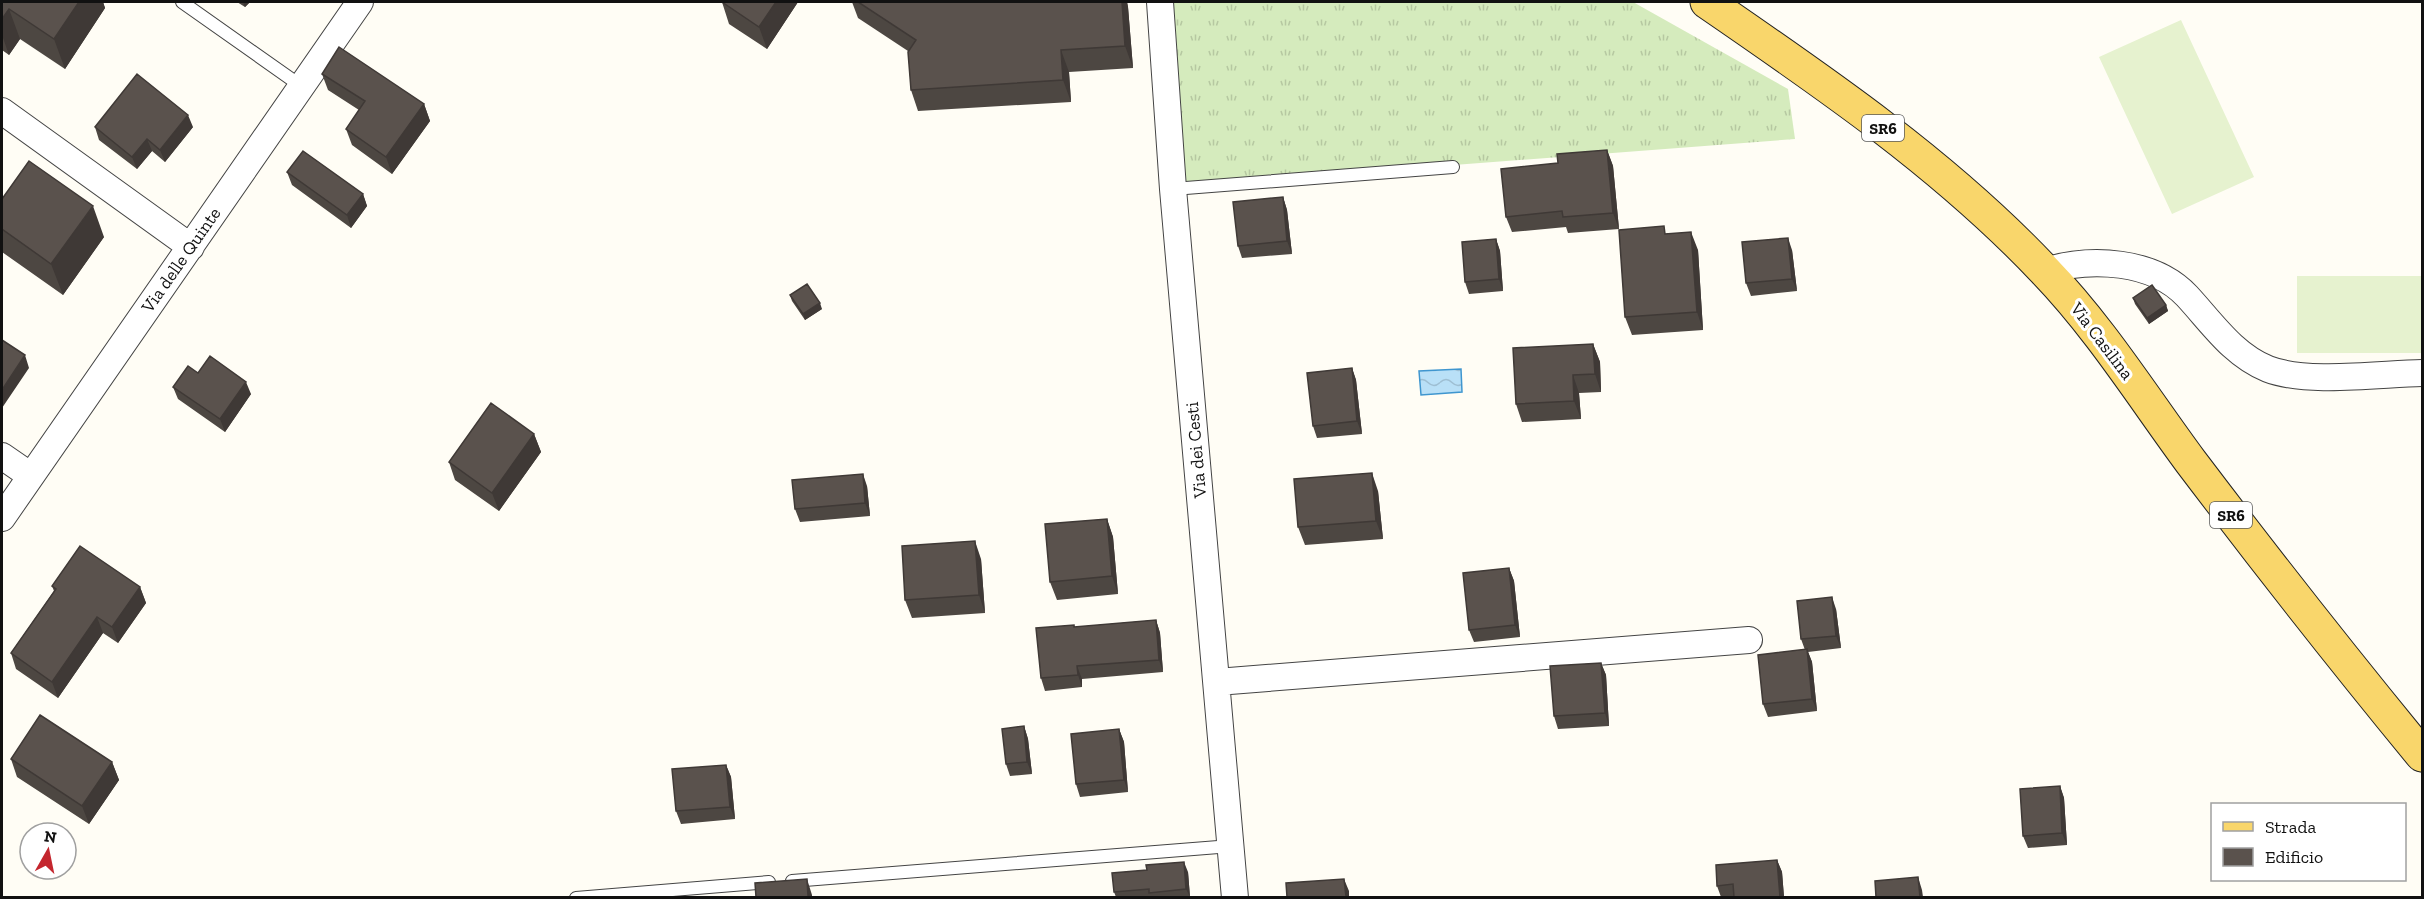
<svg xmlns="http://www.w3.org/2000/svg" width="2424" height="899" viewBox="0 0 2424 899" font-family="'Zilla Slab',serif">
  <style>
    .grass { fill: url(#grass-tufts) }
    .pitch { fill: #e6f2cf }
    .water { fill: url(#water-waves); stroke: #3f96cf; stroke-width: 1.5 }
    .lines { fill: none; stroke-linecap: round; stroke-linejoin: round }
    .service-casing { stroke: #444; stroke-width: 14 }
    .minor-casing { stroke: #444; stroke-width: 28 }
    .primary-casing { stroke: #222; stroke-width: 35 }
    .service { stroke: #fff; stroke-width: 12 }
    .minor { stroke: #fff; stroke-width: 26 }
    .primary { stroke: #f9d66b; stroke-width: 33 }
    .wall { fill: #4d4742 }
    .shaded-wall { fill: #3f3936 }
    .building { fill: #5a524d; stroke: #3f3936; stroke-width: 1.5 }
    .labels { text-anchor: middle; stroke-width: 6; stroke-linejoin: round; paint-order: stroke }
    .shield { fill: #fff; stroke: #585858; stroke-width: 1.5 }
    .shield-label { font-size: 16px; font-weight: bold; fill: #111 }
    .street-label { font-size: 18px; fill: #111; stroke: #fff }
  </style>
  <defs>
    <pattern id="grass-tufts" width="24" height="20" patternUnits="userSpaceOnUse" patternTransform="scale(1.5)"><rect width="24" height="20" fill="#d5ebbd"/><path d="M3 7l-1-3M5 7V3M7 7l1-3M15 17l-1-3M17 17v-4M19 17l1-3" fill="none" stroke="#b6c8a1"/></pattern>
    <pattern id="water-waves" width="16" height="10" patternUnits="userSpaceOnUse" patternTransform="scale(1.5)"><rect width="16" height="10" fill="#b9e0f7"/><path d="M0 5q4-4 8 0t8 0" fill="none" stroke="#9ebfd3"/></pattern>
  </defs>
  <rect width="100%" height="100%" fill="#fffdf5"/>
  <path class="grass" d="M1172,2h461l155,87 7,50 -604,46 -5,-3z"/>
  <path class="pitch" d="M2181,20l73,157 -82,37 -73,-157z
    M2297,276h125v77h-125z"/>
  <path class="water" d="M1461,369l1,23 -41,3 -2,-24z"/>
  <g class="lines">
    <g class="service-casing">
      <path id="service" d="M182,2l119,84
        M1173,189l280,-22
        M792,881l439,-35
        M576,898l193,-16"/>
    </g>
    <g class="minor-casing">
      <path id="minor" d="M1160,2l13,187 62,709
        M2,111l189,136
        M2045,271c46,-14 108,-11 142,25 25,27 46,59 81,73 39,15 111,5 154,4
        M2,456l29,20
        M2,518l358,-516
        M1217,682l532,-42"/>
    </g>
    <g class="primary-casing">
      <path id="primary" d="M1707,2c118,81 239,164 337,268 56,58 99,127 147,192 75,99 152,197 231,293"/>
    </g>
    <use href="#service" class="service"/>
    <use href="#minor" class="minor"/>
    <use href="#primary" class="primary"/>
  </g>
  <path class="wall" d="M2,2h101l2,6 -40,61 -45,-30 -11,16 -7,-5z
    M237,2h13l-5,5z
    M722,2h76l-31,47 -38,-25z
    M852,2h275l1,5 5,61 -64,4 2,30 -153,9 -7,-21 -3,-39 -50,-33z
    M322,74l102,30 6,17 -38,53 -40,-29 -6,-16 13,-19 -31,-20z
    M95,127h98l-28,35 -13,-11 -15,18 -38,-29z
    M1607,150l6,16 6,63 -51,4 -2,-6 -54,5 -6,-15 52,-54z
    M287,172l76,22 4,12 -16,22 -59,-43z
    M1283,197l4,13 5,44 -50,4 -4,-12z
    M2,199l102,38 -41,58 -61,-43z
    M1667,233l31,17 5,80 -71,5 -7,-18z
    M1496,239l4,12 3,40 -34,3 -4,-12z
    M1792,250l5,41 -46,5 -5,-13z
    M790,295l32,14 -17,11 -13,-19z
    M2133,298l33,7 2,6 -19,13 -14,-20z
    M1593,344l7,18 1,30 -22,1 2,26 -59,3 -6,-18z
    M1352,368l4,12 6,54 -45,4 -4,-12z
    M198,373l53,21 -26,38 -47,-33 -5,-12z
    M534,434l7,18 -42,59 -44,-31 -6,-18z
    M867,486l3,30 -70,6 -5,-13z
    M1378,491l5,48 -78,6 -7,-18z
    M1107,519l6,18 5,57 -61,6 -7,-18z
    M981,559l4,54 -73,5 -7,-18z
    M1509,568l5,13 6,56 -46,5 -5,-12z
    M52,586l88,1 6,16 -28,40 -15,-10 -45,65 -42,-29 -5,-16 43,-62z
    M1836,609l5,39 -33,4 4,10 5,49 -49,6 -5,-13 42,-54 -4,-11z
    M1156,620l4,13 3,39 -81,7v8l-37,4 -4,-13 33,-53 1,2z
    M1601,663l5,12 3,51 -51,3 -4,-13z
    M1024,726l4,13 4,35 -22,2 -4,-12z
    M1119,729l5,13 4,50 -48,5 -4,-13z
    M11,759l101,3 7,18 -30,44 -72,-47z
    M726,765l5,12 4,42 -54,5 -5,-13z
    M2060,786l4,12 3,47 -39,3 -5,-12z
    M1777,860l5,12 2,25h-63l-4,-11z
    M1188,872l2,25h-74l-2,-5z"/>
  <path class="shaded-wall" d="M79,2h24l2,6 -40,61 -11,-30z
    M243,2h7l-5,5z
    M776,2h22l-31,47 -8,-22z
    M1122,2h5l1,5 5,61 -8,-22z
    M9,9l11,30 -11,16 -7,-20v-16z
    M1061,50l8,22 2,30 -8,-22z
    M424,104l6,17 -38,53 -6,-17z
    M188,115l5,12 -28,35 -5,-12z
    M147,139l5,12 -15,18 -5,-12z
    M1607,150l6,16 6,63 -6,-16z
    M363,194l4,12 -16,22 -4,-13z
    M1283,197l4,13 5,44 -5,-13z
    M93,206l11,31 -41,58 -12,-31z
    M1691,232l7,18 5,80 -6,-18z
    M1788,238l4,12 5,41 -5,-12z
    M1496,239l4,12 3,40 -4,-12z
    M820,303l2,6 -17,11 -2,-6z
    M2166,305l2,6 -19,13 -2,-6z
    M1593,344l7,18 1,30 -6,-18z
    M25,355l4,13 -27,40v-18z
    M1352,368l4,12 6,54 -5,-13z
    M1573,375l6,18 2,26 -7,-18z
    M246,382l5,12 -26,38 -5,-13z
    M534,434l7,18 -42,59 -7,-18z
    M1372,473l6,18 5,48 -7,-18z
    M863,474l4,12 3,30 -5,-13z
    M1107,519l6,18 5,57 -6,-18z
    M975,541l6,18 4,54 -6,-18z
    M1509,568l5,13 6,56 -5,-12z
    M140,587l6,16 -28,40 -6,-16z
    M1832,597l4,12 5,39 -5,-12z
    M97,617l6,16 -45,65 -6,-16z
    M1156,620l4,13 3,39 -4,-12z
    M1807,649l5,13 5,49 -5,-12z
    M1601,663l5,12 3,51 -4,-13z
    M1077,666l5,13v8l-4,-12z
    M1024,726l4,13 4,35 -5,-12z
    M1119,729l5,13 4,50 -4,-12z
    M112,762l7,18 -30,44 -7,-18z
    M726,765l5,12 4,42 -5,-12z
    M2060,786l4,12 3,47 -5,-12z
    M1777,860l5,12 2,25h-4z
    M1184,862l4,10 2,25 -4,-8z
    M1918,877l4,13 1,7h-3z
    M807,879l5,16v2h-4z
    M1344,879l5,12v6h-3z"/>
  <path class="building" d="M2,2h77l-25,37 -45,-30 -7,10z
    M722,2h54l-17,25z
    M858,2h264l3,44 -64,4 2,30 -152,10 -3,-38 8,-12z
    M339,47l85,57 -38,53 -40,-28 19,-28 -43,-27z
    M137,74l51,41 -28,35 -13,-11 -15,18 -37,-30z
    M1607,150l6,63 -50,4 -1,-6 -56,6 -5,-48 57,-6 -1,-9z
    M303,151l60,43 -16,21 -60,-43z
    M29,161l64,45 -42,58 -49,-35v-30z
    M1283,197l4,44 -49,5 -5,-44z
    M1664,226l1,8 26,-2 6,80 -72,5 -6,-87z
    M1788,238l4,41 -46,4 -4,-41z
    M1496,239l3,40 -34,3 -3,-40z
    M807,284l13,19 -17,11 -13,-19z
    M2152,285l14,20 -19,13 -14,-20z
    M2,340l23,15 -23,35z
    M1593,344l2,30 -22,1 1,26 -58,3 -3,-56z
    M210,356l36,26 -26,37 -47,-32 15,-21 10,7z
    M1352,368l5,53 -44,5 -6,-53z
    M491,403l43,31 -42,59 -43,-31z
    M1372,473l4,48 -78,6 -4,-48z
    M863,474l2,29 -70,6 -3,-29z
    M1107,519l5,57 -62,6 -5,-58z
    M975,541l4,54 -74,5 -3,-54z
    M80,546l60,41 -28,40 -15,-10 -45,65 -41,-29 45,-64 -4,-3z
    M1509,568l6,57 -46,5 -6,-57z
    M1832,597l4,39 -35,3 -4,-38z
    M1156,620l3,40 -82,6 1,9 -37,3 -5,-50 38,-3v2z
    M1807,649l5,50 -49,5 -5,-49z
    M1601,663l4,50 -51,3 -4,-50z
    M40,715l72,47 -30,44 -71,-47z
    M1024,726l3,36 -21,2 -4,-35z
    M1119,729l5,51 -48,4 -5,-50z
    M726,765l4,42 -54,4 -4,-42z
    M2060,786l2,47 -39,3 -3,-47z
    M1777,860l3,37h-46l-1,-13 -16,2 -1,-21z
    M1184,862l2,27 -37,4v-4l-35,3 -2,-19 35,-3 -1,-5z
    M1918,877l2,20h-44l-1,-16z
    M807,879l1,18h-52l-1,-14z
    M1344,879l2,18h-59l-1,-14z"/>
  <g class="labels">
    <g class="shield">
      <rect x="1862" y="115" width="42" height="26" rx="4.5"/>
      <rect x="2210" y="502" width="42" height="26" rx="4.5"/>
    </g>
    <g class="shield-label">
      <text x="1883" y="134">SR6</text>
      <text x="2231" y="521">SR6</text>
    </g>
    <g class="street-label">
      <text transform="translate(181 260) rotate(-55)" y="6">Via delle Quinte</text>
      <text transform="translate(2102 341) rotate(53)" y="6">Via Casilina</text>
      <text transform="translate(1196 450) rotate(-95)" y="6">Via dei Cesti</text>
    </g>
  </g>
  <rect width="2424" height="899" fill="none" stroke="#111111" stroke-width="6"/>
  <rect x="2211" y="803" width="195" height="78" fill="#ffffff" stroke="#a0a0a0" stroke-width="1.5"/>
  <rect x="2223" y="822" width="30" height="9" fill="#f9d66b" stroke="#a0a0a0" stroke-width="1.5"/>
  <text x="2265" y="833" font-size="18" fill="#111111">Strada</text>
  <rect x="2223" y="848" width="30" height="18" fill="#5a524d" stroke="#a0a0a0" stroke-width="1.5"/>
  <text x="2265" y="863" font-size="18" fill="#111111">Edificio</text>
  <g transform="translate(48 851) rotate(9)"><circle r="28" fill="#ffffff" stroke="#a0a0a0" stroke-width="1.5"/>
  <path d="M0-4.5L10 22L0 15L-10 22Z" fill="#c4262e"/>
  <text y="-9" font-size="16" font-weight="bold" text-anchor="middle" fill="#111111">N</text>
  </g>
</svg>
